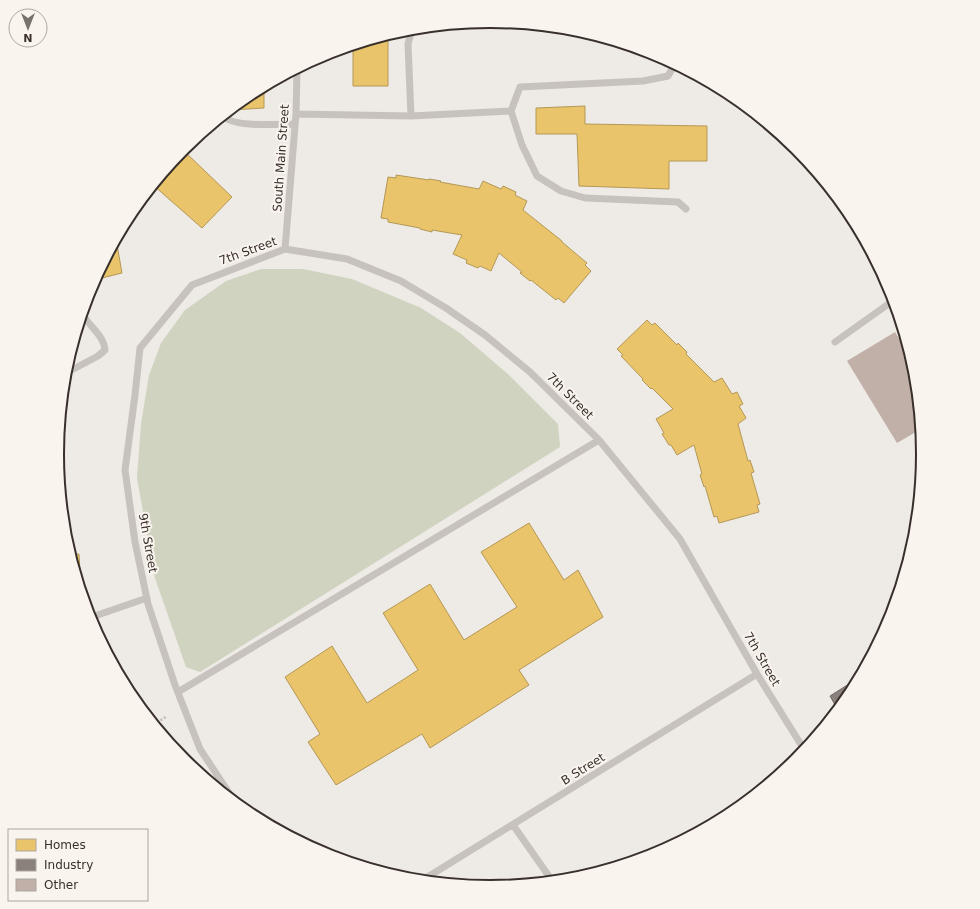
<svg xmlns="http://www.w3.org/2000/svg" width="980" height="909" viewBox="0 0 980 909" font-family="'DejaVu Sans',sans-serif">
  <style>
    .green { fill: #cfd3c0 }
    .homes { fill: #e9c46a; stroke: #b49857 }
    .industry { fill: #8a817c; stroke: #726964 }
    .building { fill: #c0b0a8 }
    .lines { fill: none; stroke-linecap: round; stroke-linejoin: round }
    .path { stroke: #c0bbb6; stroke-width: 2.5; stroke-dasharray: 2 2; stroke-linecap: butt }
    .lane { stroke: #c7c2bd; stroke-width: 7 }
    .labels { text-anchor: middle; stroke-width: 4; stroke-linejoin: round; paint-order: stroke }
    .street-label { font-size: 12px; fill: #39302b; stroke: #f9f4ed }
    .rim { fill: none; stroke: #39302b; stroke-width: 2 }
  </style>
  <rect width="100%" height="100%" fill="#eeeae5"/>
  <path class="green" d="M261,269h42l49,10 69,29 39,25 49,42 49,49 2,23 -360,225 -14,-5 -31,-89 -18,-100 4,-54 8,-49 12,-32 24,-33 41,-29z"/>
  <path class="homes" d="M388,35v51h-35v-41z
    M264,86v22l-33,2 18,-16z
    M585,106v18l122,2v35h-38v28l-90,-3 -2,-52h-41v-26z
    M182,149l50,48 -30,31 -49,-43z
    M396,175l33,5v-1l12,2 -1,1 39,7 4,-8 18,8 2,-3 13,6 -1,3 12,6 -4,9 39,31v1l25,21 -2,2 6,6 -27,32 -6,-5 -2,2 -25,-20 -1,1 -10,-8 2,-1 -23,-19 -8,18 -11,-5 -2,2 -12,-5 1,-3 -14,-6 9,-19 -30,-5v2l-12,-3v-1l-32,-6v-3l-7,-1 7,-41 8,1z
    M116,239l6,34 -28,7z
    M647,320l5,5 3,-2 22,22 1,-2 9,9 -1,2 28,28 8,-4 10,16 5,-2 6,12 -4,2 7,12 -8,6 10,37 2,-1 4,12 -3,1 9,31 -3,1 2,7 -40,11 -2,-7 -3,1 -9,-31 -1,1 -4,-12 2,-1 -8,-29 -17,10 -6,-10h-2l-7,-11 2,-1 -8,-14 17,-10 -21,-21 -1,1 -9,-9 1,-1 -22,-23 2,-1 -6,-6z
    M529,523l35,57 14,-10 25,47 -84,53 10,15 -99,63 -8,-14 -86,51 -28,-43 12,-8 -35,-57 47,-31 35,57 51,-33 -35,-57 47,-29 34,56 53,-33 -36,-55z
    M79,554l2,37 -11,-36z"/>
  <path class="industry" d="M860,677l-10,19 -12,14 -8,-14z"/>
  <path class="building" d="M895,332l17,27 3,11 6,59 -24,14 -50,-82z"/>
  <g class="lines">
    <path class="path" d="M154,725l13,-9"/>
    <path class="lane" d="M511,111l9,-24 123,-6 25,-5 7,-12
      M296,114l115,2 100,-5 11,34 15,31 24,15 24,7 93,4 8,7
      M223,116c11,12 55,8 72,8
      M411,116l-3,-72 4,-15
      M285,249l11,-135 1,-45
      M835,342l59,-42
      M64,374l34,-18 7,-6c-1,-15 -16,-23 -23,-37
      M89,618l58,-20
      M178,692l421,-252
      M237,805l-37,-56 -25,-64 -27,-81 -13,-62 -10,-72 10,-75 5,-47 52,-63 93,-36 62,10 54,22 45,27 39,27 45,37 69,68 81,99 77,135 48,77
      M513,825l40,57
      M421,881l336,-207"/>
  </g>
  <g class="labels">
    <g class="street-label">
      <text transform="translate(281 158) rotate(-86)" y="4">South Main Street</text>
      <text transform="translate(248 251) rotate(-20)" y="4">7th Street</text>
      <text transform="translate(570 396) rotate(45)" y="4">7th Street</text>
      <text transform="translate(148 543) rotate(80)" y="4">9th Street</text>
      <text transform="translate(762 659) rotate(60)" y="4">7th Street</text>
      <text transform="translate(583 769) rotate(-32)" y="4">B Street</text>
    </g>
  </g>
  <path d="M0 0H980V909H0ZM64 454a426 426 0 1 1 852 0a426 426 0 1 1-852 0Z" fill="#f9f4ed" fill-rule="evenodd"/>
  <path class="rim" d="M64 454a426 426 0 1 1 852 0a426 426 0 1 1-852 0Z"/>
  <rect x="8" y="829" width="140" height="72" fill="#f9f4ed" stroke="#aca69f"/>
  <rect x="16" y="839" width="20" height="12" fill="#e9c46a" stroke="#aca69f"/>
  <text x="44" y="849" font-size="12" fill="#39302b">Homes</text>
  <rect x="16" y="859" width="20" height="12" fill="#8a817c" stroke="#aca69f"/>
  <text x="44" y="869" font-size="12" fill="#39302b">Industry</text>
  <rect x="16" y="879" width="20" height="12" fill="#c0b0a8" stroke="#aca69f"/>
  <text x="44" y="889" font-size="12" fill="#39302b">Other</text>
  <g transform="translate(28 28) rotate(180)"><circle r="19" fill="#f9f4ed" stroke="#aca69f"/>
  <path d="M0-3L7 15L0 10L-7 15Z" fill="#78716c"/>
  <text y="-6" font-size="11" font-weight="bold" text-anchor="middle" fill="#39302b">N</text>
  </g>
</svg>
